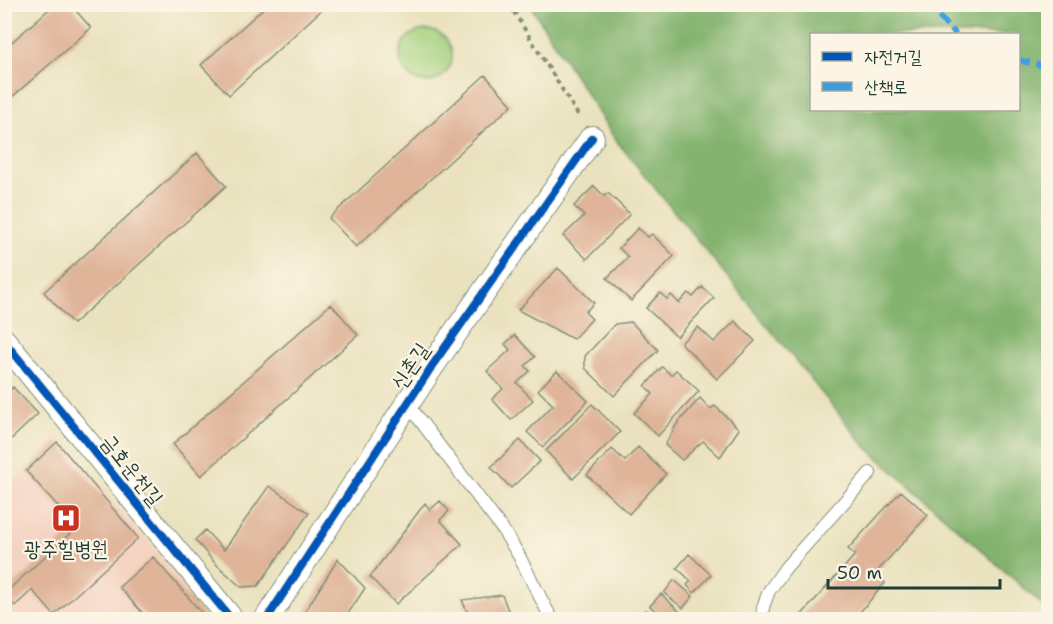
<svg xmlns="http://www.w3.org/2000/svg" width="1053" height="624" viewBox="0 0 1053 624" font-family="'Shantell Sans','Poor Story',sans-serif">
  <style>
    .built { fill: #f5d3c2 }
    .green { fill: #a4d17f; stroke: #62875a; stroke-width: 1.5 }
    .forest { fill: #83b36e; stroke: #517851; stroke-width: 1.5; fill-rule: evenodd }
    .building { fill: #dfb498 }
    .lines { fill: none; stroke-linecap: round; stroke-linejoin: round }
    .service-casing { stroke: #849079; stroke-width: 14 }
    .minor-casing { stroke: #849079; stroke-width: 26 }
    .path { stroke: #849079; stroke-width: 4; stroke-dasharray: 4.5 4.5; stroke-linecap: butt }
    .service { stroke: #fff; stroke-width: 12 }
    .minor { stroke: #fff; stroke-width: 24 }
    .quiet { stroke: #3c9ee2; stroke-width: 6; stroke-dasharray: 12 6; stroke-linecap: butt }
    .cycleway-casing { stroke: #fcf5e5; stroke-width: 11 }
    .cycleway { stroke: #0057b8; stroke-width: 8 }
    .labels { text-anchor: middle; stroke-width: 4.5; stroke-linejoin: round; paint-order: stroke }
    .street-label { font-size: 21px; fill: #1f3d34; stroke: #fcf5e5 }
    .poi-label { font-size: 21px; fill: #1f3d34; stroke: #fcf5e5 }
  </style>
  <rect width="100%" height="100%" fill="#fcf5e5"/>
  <filter id="ink" filterUnits="userSpaceOnUse"><feTurbulence type="fractalNoise" baseFrequency=".0167" numOctaves="2"/><feDisplacementMap in="SourceGraphic" scale="12" xChannelSelector="R" yChannelSelector="G"/><feConvolveMatrix kernelMatrix="1 2 1 2 8 2 1 2 1" color-interpolation-filters="sRGB"/></filter>
  <filter id="wash" filterUnits="userSpaceOnUse"><feTurbulence type="fractalNoise" baseFrequency=".008" numOctaves="4" result="noise"/><feDisplacementMap in="SourceGraphic" scale="24" xChannelSelector="R" yChannelSelector="G"/><feGaussianBlur stdDeviation="1.35" result="paint"/><feColorMatrix in="noise" values="0 0 0 0 0 0 0 0 0 0 0 0 0 0 0 0 0 1.4 0 .05"/><feComposite in="paint" operator="in"/></filter>
  <g filter="url(#wash)">
    <rect width="100%" height="100%" fill="#eae2be"/>
    <path class="built" d="M58,437l94,110 63,72 -210,1v-131z"/>
    <path class="green" d="M400 56a26 26 0 1 1 52 0a26 26 0 1 1-52 0Z"/>
    <path class="forest" d="M530,5h518v605l-183,-164 -250,-307zM812,34h206v76h-206z"/>
    <g id="blocks">
      <path class="building" d="M55,4h15l21,24 -87,76v-55z
        M268,4h60l-99,91 -28,-30z
        M485,75l27,30 -156,142 -27,-29z
        M197,153l29,33 -153,138 -29,-32z
        M594,186l10,10 4,-3 22,21 -43,45 -24,-23 21,-20 -10,-10z
        M638,228l10,9 4,-3 22,22 -43,45 -24,-23 21,-21 -9,-9z
        M558,268l36,35 -9,9 7,7 -19,20 -55,-29z
        M702,287l12,11 -37,39 -31,-29 14,-15 7,6 4,-4 8,8 9,-10 5,4z
        M331,304l27,31 -157,141 -28,-32z
        M735,321l20,20 -38,38 -36,-36 17,-16 16,15z
        M631,322l27,28 -44,46 -29,-28v-12l30,-32z
        M515,335l20,22 -10,9 5,5 -13,12 16,17 -22,20 -19,-21 11,-10 -16,-18 23,-21 -5,-6z
        M662,367l9,8 5,-5 23,21 -41,45 -24,-23 19,-19 -8,-8z
        M557,371l31,30 -45,46 -16,-15 26,-27 -15,-15z
        M13,387l25,27 -34,32v-51z
        M700,398l10,11 5,-3 24,23 -19,28 -17,-16 -21,19 -17,-15 12,-21z
        M592,404l28,28 -47,47 -27,-28z
        M520,440l20,21 -29,27 -20,-21z
        M57,442l81,96 -84,77 -22,-25 -17,16 -11,-12 73,-67 -51,-56z
        M638,447l28,27 -37,40 -42,-39 25,-26 13,12z
        M269,486l40,27 -51,73 -17,1 -26,-24 -20,-23 10,-10 19,20z
        M901,491l27,24 -53,59 10,9 -32,37h-56l58,-65 -7,-6z
        M440,501l9,10 -9,9 22,24 -66,60 -26,-27 55,-74 5,7z
        M689,554l22,21 -17,18 -7,-8 4,-4 -14,-13z
        M153,557l55,63h-59l-30,-33z
        M338,559l27,29 -18,27 6,5h-49v-7z
        M674,580l19,16 -10,12 -19,-15z
        M661,594l18,17 -8,9h-5l-16,-14z
        M502,595l10,25h-41l-9,-20z
        M646,610l12,10h-20z"/>
    </g>
  </g>
  <g filter="url(#ink)">
    <use href="#blocks" fill-opacity="0" stroke="#849079" stroke-width="1.5"/>
    <g class="lines">
      <g class="service-casing">
        <path id="service" d="M407,403l96,127 15,24 34,66
          M762,620l1,-13 6,-16 17,-24 84,-94"/>
      </g>
      <g class="minor-casing">
        <path id="minor" d="M4,341l228,279
          M266,620l168,-257 158,-225"/>
      </g>
      <path class="path" d="M509,4l71,114"/>
      <use href="#service" class="service"/>
      <use href="#minor" class="minor"/>
      <path class="quiet" d="M926,4l30,30
        M1018,60l30,7"/>
      <g class="cycleway-casing">
        <path id="cycleway" d="M4,341l228,279
          M266,620l168,-257 158,-225"/>
      </g>
      <use href="#cycleway" class="cycleway"/>
    </g>
  </g>
  <defs>
    <g id="hospital-square" transform="scale(1.5)"><rect x="-9" y="-9" width="18" height="18" rx="4" fill="#c8321e" stroke="#fcf5e5"/><path d="M-5-5h3v3.5h4V-5h3V5h-3V1.5h-4V5h-3Z" fill="#fff"/></g>
  </defs>
  <g fill-rule="evenodd">
    <use href="#hospital-square" x="66" y="518"/>
  </g>
  <g class="labels">
    <g class="street-label">
      <text transform="translate(410 366) rotate(-56)" y="7">신촌길</text>
      <text transform="translate(132 470) rotate(51)" y="7">금호운천길</text>
    </g>
    <g class="poi-label">
      <text x="66" y="556">광주힐병원</text>
    </g>
  </g>
  <rect width="1053" height="624" fill="none" stroke="#fcf5e5" stroke-width="24"/>
  <rect x="810" y="33" width="210" height="78" fill="#fcf5e5" stroke="#a4ab9e" stroke-width="1.5"/>
  <rect x="822" y="52" width="30" height="9" fill="#0057b8" stroke="#a4ab9e" stroke-width="1.5"/>
  <text x="864" y="63" font-size="18" fill="#1f3d34">자전거길</text>
  <rect x="822" y="82" width="30" height="9" fill="#3c9ee2" stroke="#a4ab9e" stroke-width="1.5"/>
  <text x="864" y="93" font-size="18" fill="#1f3d34">산책로</text>
  <path d="M828 579v9h172v-9" fill="none" stroke="#1f3d34" stroke-width="3"/>
  <text x="837" y="579" font-size="18" fill="#1f3d34" stroke="#fcf5e5" stroke-width="4.5" paint-order="stroke">50 m</text>
</svg>
